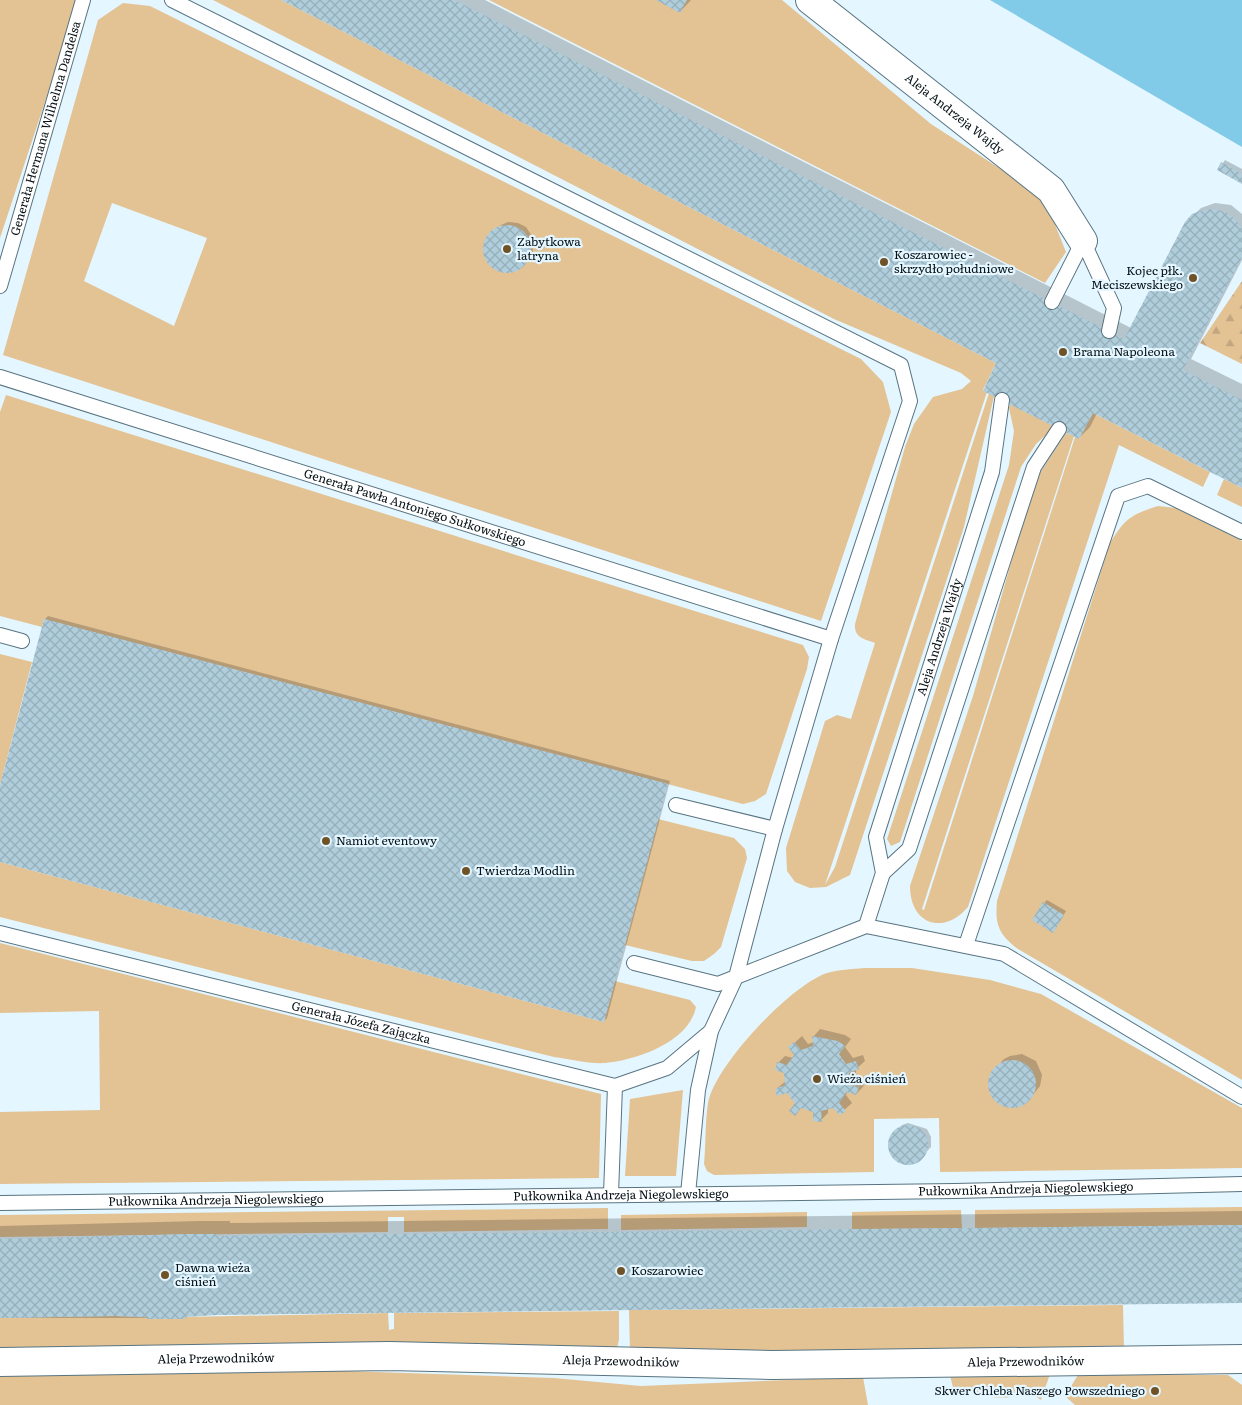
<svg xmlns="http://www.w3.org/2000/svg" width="1242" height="1405" viewBox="0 0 1242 1405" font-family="Literata,serif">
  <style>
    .grass { fill: #e3c294; fill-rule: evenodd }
    .forest { fill: url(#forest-firs) }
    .water { fill: #82cbe8 }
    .shadow { fill: #0003 }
    .building { fill: url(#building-cross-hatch) }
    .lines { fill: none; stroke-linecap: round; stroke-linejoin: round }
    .lane-casing { stroke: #587480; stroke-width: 16 }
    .street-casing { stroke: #587480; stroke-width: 30 }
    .lane { stroke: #fff; stroke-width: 14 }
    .street { stroke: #fff; stroke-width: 28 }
    .poi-dot { fill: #6f5225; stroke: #e4f6ff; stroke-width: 2 }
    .labels { text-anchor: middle; stroke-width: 4.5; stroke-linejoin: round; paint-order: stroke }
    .street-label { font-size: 12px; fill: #061115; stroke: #e4f6ff }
    .poi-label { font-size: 12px; fill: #061115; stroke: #e4f6ff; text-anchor: start }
  </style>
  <defs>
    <pattern id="forest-firs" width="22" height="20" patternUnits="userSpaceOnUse" patternTransform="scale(1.25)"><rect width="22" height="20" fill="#e3c294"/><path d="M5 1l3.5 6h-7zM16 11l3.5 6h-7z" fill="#c1a67f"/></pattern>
    <pattern id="building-cross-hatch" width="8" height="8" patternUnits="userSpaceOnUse" patternTransform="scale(1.25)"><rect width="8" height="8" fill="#afcddb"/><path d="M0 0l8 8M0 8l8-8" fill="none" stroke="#95afbb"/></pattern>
  </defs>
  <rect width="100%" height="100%" fill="#e4f6ff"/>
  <path class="grass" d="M0,0h76l-1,11 -75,227z
    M213,0h68l715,363 -13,27 4,2 -162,493 10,-18 154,-474 5,3 -30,131 -114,348 -24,12 -16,1 -15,-6 -8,-11 -1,-23 39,-127 12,-6 14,4 24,-76c-11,-4 -21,-5 -20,-19l50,-177 9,-23 19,-27 29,-8 9,-8 -10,-8 -127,-54z
    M489,0h293l149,124 113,73 22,55 -21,31z
    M123,3l27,3 711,353 22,23 8,30 -70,209 -818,-266 95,-335zM112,203l95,35 -33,88 -90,-45z
    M6,395l797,250 6,12 -2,12 -41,125 -11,7 -12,3 -699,-185 -2,8 -42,-11v-204z
    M1010,404l42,21 -2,6 -14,13 -15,23 -121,375 -9,4 -4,-7 122,-374 5,-34 -5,-23z
    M1093,413l117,59 -7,15 -84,-42 -151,462c-25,29 -58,17 -58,-21l63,-190 61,-214 32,-49 8,3 -152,473 2,1 151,-473 4,2z
    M1224,479l18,9v19l-25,-12z
    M1158,506l18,2 66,33v539l-224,-131c-20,-15 -23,-25 -21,-48l113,-358c15,-24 20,-28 48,-37z
    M0,654l32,8 -32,123z
    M658,819l76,19 11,11 2,9 -26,89 -7,7 -10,7h-12l-67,-16z
    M0,862l604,160 11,-41 75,19 6,7c-7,35 -59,53 -91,56 -16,1 -35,-4 -51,-6l-554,-140z
    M0,943l601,151 -2,84 -599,6v-72l100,-2 -1,-99 -99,2z
    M864,968h48l78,12 51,14 201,114v60l-302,4 -1,-54 -65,1v53l-160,3 -7,-4 -3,-7c2,-20 1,-42 4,-61 7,-38 83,-118 119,-130 11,-3 25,-4 37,-5z
    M683,1090l-7,86h-51l5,-77z
    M1242,1207v18l-267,3v-18z
    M608,1208v21l-204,3v-15h-16v15l-388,5v-22z
    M961,1210l1,18 -110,1v-17z
    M807,1212v15l-186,3v-15z
    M1123,1305l1,45 -494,1 -1,-41z
    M619,1311v28l-2,10 -617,5v-36l115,-2 70,3v-2l203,-4 1,17 5,-1v-16z
    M256,1368l298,10 87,8 222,-9 5,28h-868v-30z
    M1050,1374l-9,26 -11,-7c-23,7 -42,6 -64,-3l-11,6 -5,-21z
    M1078,1375h150l14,10v20h-167l-10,-9z"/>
  <path class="forest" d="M1242,281v83l-42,-21z"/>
  <path class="water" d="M990,0h252v147z"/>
  <path class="shadow" d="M283,0h202l646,328 55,-106 15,-14 14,-5 16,2 11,9v46l-51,99 51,25v103l-145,-74 -7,14 -11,11 -82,-75z
    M658,0h33l-11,12z
    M1225,160l17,9v13l-23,-13z
    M508,222l10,1 8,4 6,9 1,17 -15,16 -16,3 -11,-6 -7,-15 2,-10 15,-16z
    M48,616l622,165 -63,237 -3,3 -604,-160v-72l45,-170z
    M1047,900l19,11 -11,18 -11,-26z
    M820,1029l25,6 6,4 -6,8 8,11 10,-3 2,6 -9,8v9l9,3 -2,6 -7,7 -8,-3 -2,4 6,8 -12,11 -6,-8 -6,2v5l-7,7 -6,-9 -13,-4 -7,7 1,-11 -9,-11 -11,-3 10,-8v-9l-8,-9 7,-7 8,2 3,-3 -6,-8 12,-11 6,8 6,-2v-6z
    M1022,1054l14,7 6,14 -2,11 -12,15 -12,6 -14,-2 -8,-7 -5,-16 8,-15 7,-8 6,-3z
    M908,1123l19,6 4,8v10l-15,16 -9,1 -14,-8 -4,-13 5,-11 8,-7z
    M1242,1211v91l-930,11 -125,2 -2,3h-185v-92l200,-5h30v2z"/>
  <path class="building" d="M281,0h173l670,339 61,-117 7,-8 11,-4 12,-1 12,4 9,7 6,9v28l-59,113 59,30v88l-149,-75 -14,26 -96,-48 13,-28z
    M656,0h31l-7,13z
    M1221,162l21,12v10l-25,-14z
    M483 249a24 24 0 1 1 48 0a24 24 0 1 1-48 0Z
    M44,619l624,165 -64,238 -604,-160v-77z
    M1043,902l21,13 -11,18 -21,-13z
    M812,1036l26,5 7,5 -6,8 7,10 10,-3 3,8 -10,4v12l10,2 -3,8 -9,-3 -8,11 7,8 -6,4 -7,-7 -12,3 1,11 -9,-1v-9l-12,-4 -6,8 -6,-5 6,-8 -8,-10 -10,3 -2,-7 10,-4 -1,-12 -9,-3 2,-8 10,3 7,-10 -6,-8 6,-5 7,8 12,-4z
    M988 1084a24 24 0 1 1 48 0a24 24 0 1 1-48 0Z
    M888 1145a20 20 0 1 1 40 0a20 20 0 1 1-40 0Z
    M1242,1225v78l-1025,12 -32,2v2h-38v-2l-32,-1 -115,2v-79l185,-5h32v2z"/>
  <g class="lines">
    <g class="lane-casing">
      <g id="lane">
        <path d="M172,0l729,365 9,36 -79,238 -56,190 -39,148 -25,54 -13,59 -10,104"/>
        <path d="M1083,241l31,67 -5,23"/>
        <path id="s1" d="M0,286l83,-286"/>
        <path d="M1052,302l31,-61"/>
        <path id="s2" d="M0,377l831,262"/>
        <path d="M0,635l22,6"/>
        <path d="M676,805l99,24"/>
        <path d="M883,873l26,-24 125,-382 25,-38"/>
        <path id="s3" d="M866,926l17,-53 -7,-36 116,-365 10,-72"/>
        <path id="s4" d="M0,933l615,153 52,-18 44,-37"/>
        <path d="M966,945l152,-449 30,-10 94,46"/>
        <path d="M634,963l84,21 148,-58 138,28 238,143"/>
        <path d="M611,1194l4,-108"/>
        <path id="s5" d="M0,1203l955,-12 287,-7"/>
      </g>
    </g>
    <g class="street-casing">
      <g id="street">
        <path id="s6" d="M810,0l241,190 32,51"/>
        <path id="s7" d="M0,1362l389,-6 383,9 470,-6"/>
      </g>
    </g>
    <use href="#lane" class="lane"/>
    <use href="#street" class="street"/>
  </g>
  <g class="poi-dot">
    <circle cx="507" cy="249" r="5"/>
    <circle cx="884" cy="262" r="5"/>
    <circle cx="1193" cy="278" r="5"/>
    <circle cx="1063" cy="352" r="5"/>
    <circle cx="326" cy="841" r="5"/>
    <circle cx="466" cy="871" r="5"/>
    <circle cx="817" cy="1079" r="5"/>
    <circle cx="621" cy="1271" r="5"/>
    <circle cx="165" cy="1275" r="5"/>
    <circle cx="1155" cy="1391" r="5"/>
  </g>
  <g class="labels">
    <g class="street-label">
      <text dy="4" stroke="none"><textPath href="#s6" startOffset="184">Aleja Andrzeja Wajdy</textPath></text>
      <text dy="4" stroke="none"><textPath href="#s1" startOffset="164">Generała Hermana Wilhelma Dandelsa</textPath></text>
      <text dy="4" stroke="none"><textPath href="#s2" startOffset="435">Generała Pawła Antoniego Sułkowskiego</textPath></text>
      <text dy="4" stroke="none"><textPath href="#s3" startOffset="302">Aleja Andrzeja Wajdy</textPath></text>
      <text dy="4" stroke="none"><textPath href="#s4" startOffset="372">Generała Józefa Zajączka</textPath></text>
      <text dy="4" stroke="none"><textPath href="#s5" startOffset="1026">Pułkownika Andrzeja Niegolewskiego</textPath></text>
      <text dy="4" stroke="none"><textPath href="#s5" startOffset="621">Pułkownika Andrzeja Niegolewskiego</textPath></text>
      <text dy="4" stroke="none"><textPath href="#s5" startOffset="216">Pułkownika Andrzeja Niegolewskiego</textPath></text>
      <text dy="4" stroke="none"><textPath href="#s7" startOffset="216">Aleja Przewodników</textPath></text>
      <text dy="4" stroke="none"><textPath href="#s7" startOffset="621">Aleja Przewodników</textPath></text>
      <text dy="4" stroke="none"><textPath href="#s7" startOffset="1026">Aleja Przewodników</textPath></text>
    </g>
    <g class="poi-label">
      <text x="517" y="246">Zabytkowa<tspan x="517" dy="14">latryna</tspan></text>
      <text x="894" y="259">Koszarowiec -<tspan x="894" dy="14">skrzydło południowe</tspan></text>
      <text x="1183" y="275" text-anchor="end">Kojec płk.<tspan x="1183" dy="14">Meciszewskiego</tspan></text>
      <text x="1073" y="356">Brama Napoleona</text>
      <text x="336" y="845">Namiot eventowy</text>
      <text x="476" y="875">Twierdza Modlin</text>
      <text x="827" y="1083">Wieża ciśnień</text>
      <text x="175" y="1272">Dawna wieża<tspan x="175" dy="14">ciśnień</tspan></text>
      <text x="631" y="1275">Koszarowiec</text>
      <text x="1145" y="1395" text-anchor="end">Skwer Chleba Naszego Powszedniego</text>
    </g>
  </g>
</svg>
